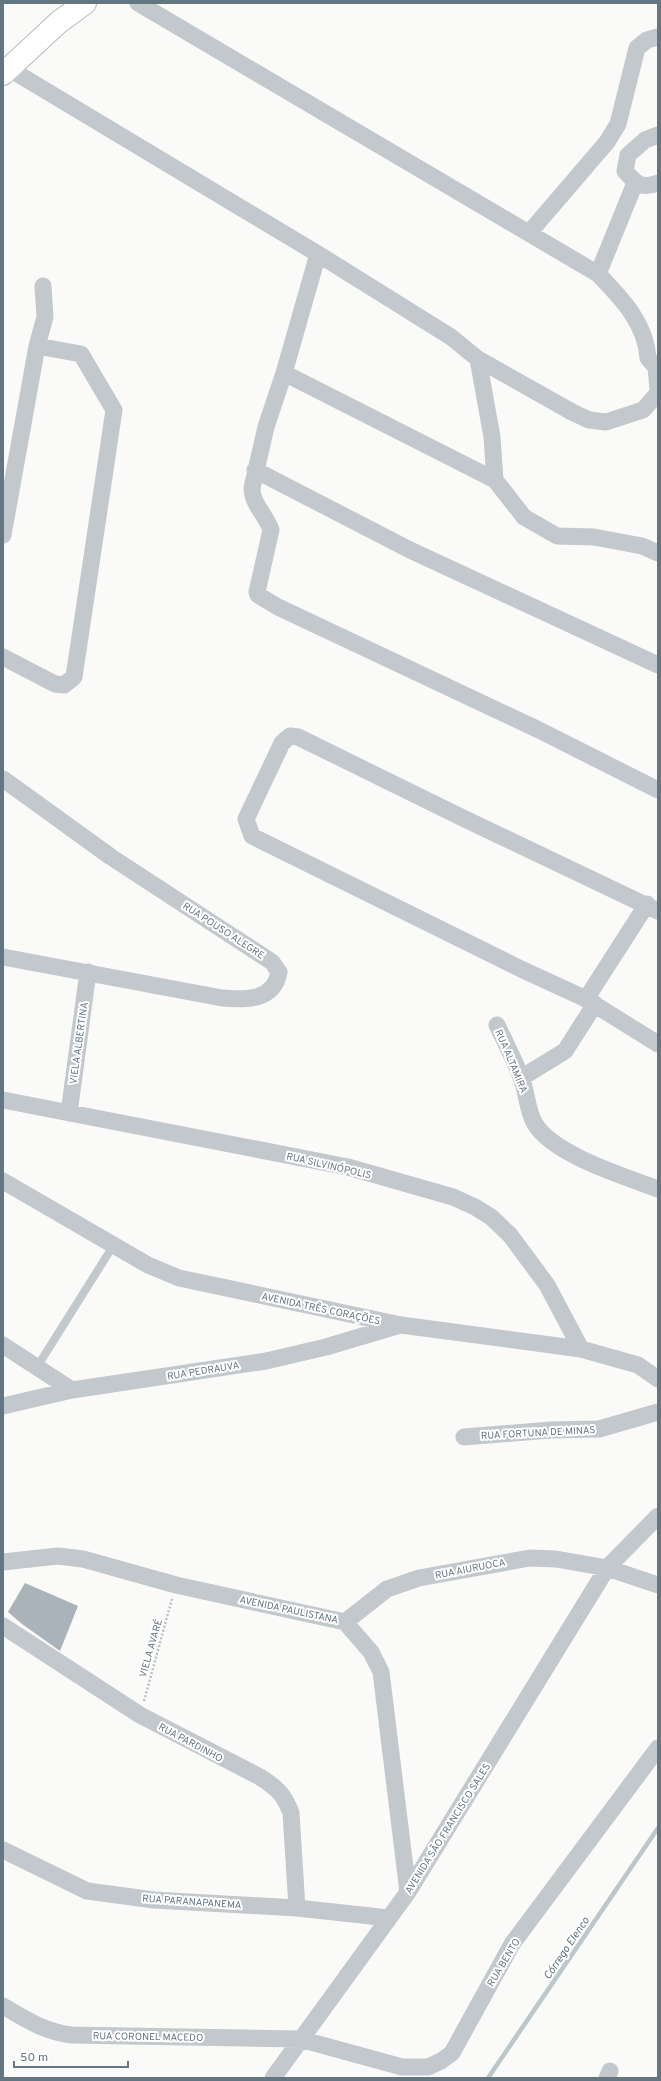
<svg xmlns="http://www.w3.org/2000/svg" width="661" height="2081" viewBox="0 0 661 2081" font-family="Overpass,sans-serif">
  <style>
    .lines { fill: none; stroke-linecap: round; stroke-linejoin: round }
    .stream { stroke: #bbc7cb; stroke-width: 4.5 }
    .building { fill: #aab3b9 }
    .secondary-casing { stroke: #b3babf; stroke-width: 24 }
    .path { stroke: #bbbfc2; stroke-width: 2.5; stroke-dasharray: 2 2; stroke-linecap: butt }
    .service { stroke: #c3c8cc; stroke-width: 8 }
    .minor { stroke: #c3c8cc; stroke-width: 17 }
    .secondary { stroke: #fff; stroke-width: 22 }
    .labels { text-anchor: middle; stroke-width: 4; stroke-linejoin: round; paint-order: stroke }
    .street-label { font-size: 10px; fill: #657683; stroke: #fff }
    .water-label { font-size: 11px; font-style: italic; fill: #60757c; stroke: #fff }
  </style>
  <rect width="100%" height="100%" fill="#fafaf8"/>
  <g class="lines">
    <path class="stream" d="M488,2078l170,-250"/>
  </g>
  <path class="building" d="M25,1583l53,23 -18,45 -38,-27 -14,-12z"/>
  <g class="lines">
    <g class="secondary-casing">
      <path id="secondary" d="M3,74l56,-52 26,-19"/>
    </g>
    <path class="path" d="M144,1701l28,-102"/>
    <path class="service" d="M37,1367l76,-121"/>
    <path class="minor" d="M138,3l460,271c23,24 48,49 50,84l8,9 2,23
      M8,68l310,186 133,83 27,22 94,53 17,8 17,2 37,-12 15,-17
      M658,135l-13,5 -17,15 -3,16c11,13 16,18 33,12
      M529,233l78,-91 11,-18 19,-76 10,-8 11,-3
      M318,254l-34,119 -18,54 -14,61c0,16 14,27 19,42l-14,62 1,3 20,12 261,123 119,60
      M598,274l37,-91
      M478,359l14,78 3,43 29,37 33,19 37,1 48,9 16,7
      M284,373l211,107
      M255,470l155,80 248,115
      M3,535l34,-189 8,-29 -2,-31
      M3,657l52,27 9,1 10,-8 40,-267 -33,-56 -44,-8
      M3,779l108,78 161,105 7,10c-5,29 -33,28 -57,26l-219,-41
      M658,911l-191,-91 -169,-83 -8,-1 -8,7 -36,76 6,17 271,134 61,28 74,46
      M586,999l61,-95
      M497,1025c8,17 17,34 24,52 6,15 6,34 14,47 19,31 89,52 123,65
      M521,1078l44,-27 30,-47
      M3,1100l345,67 105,30 22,10 16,10 19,18 37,50 34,64
      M69,1113l19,-141
      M3,1181l145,84 31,13 222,47 180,24 57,16 20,14
      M3,1345l69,45
      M3,1406l69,-16 194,-29 60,-14 74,-22
      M464,1437l87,-7 48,-1 59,-17
      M3,1562l55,-6 25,3 93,26 169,37 26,30 10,20 27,220
      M345,1622l42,-33 32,-11 111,-20 26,1 51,9 51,17
      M3,1626l137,89 120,62c17,11 24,17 31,36l6,95
      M3,1850l84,41 67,9 143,8 92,10
      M3,2006c22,13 42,26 69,29l228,4 102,28h26l13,-6 11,-8 60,-109 146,-196
      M273,2078l135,-186 199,-324 51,-52
      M607,2078l3,-7"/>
    <use href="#secondary" class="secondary"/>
  </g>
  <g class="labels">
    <g class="street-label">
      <text transform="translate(224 930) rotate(33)" y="4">RUA POUSO ALEGRE</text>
      <text transform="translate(78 1043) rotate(-82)" y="4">VIELA ALBERTINA</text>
      <text transform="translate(512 1061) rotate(67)" y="4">RUA ALTAMIRA</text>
      <text transform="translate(329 1165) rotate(13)" y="4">RUA SILVINÓPOLIS</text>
      <text transform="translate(321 1308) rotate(12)" y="4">AVENIDA TRÊS CORAÇÕES</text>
      <text transform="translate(203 1370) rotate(-9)" y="4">RUA PEDRAUVA</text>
      <text transform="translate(538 1432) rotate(-3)" y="4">RUA FORTUNA DE MINAS</text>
      <text transform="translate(470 1568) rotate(-11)" y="4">RUA AIURUOCA</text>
      <text transform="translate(289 1609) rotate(12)" y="4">AVENIDA PAULISTANA</text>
      <text transform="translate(150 1648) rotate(-74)" y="4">VIELA AVARÉ</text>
      <text transform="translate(191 1742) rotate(28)" y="4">RUA PARDINHO</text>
      <text transform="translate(447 1828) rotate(-58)" y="4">AVENIDA SÃO FRANCISCO SALES</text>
      <text transform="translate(192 1901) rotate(4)" y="4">RUA PARANAPANEMA</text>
      <text transform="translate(503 1962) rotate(-59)" y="4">RUA BENTO</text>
      <text transform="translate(148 2036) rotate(1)" y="4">RUA CORONEL MACEDO</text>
    </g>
    <g class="water-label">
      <text transform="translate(566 1948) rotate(-56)" y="4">Córrego Elenco</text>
    </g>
  </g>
  <rect width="661" height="2081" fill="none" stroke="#657683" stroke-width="8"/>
  <path d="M14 2061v6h114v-6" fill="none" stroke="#657683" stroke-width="2"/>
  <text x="20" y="2061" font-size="12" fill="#657683" stroke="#ffffff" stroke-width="3" paint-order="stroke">50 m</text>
</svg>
